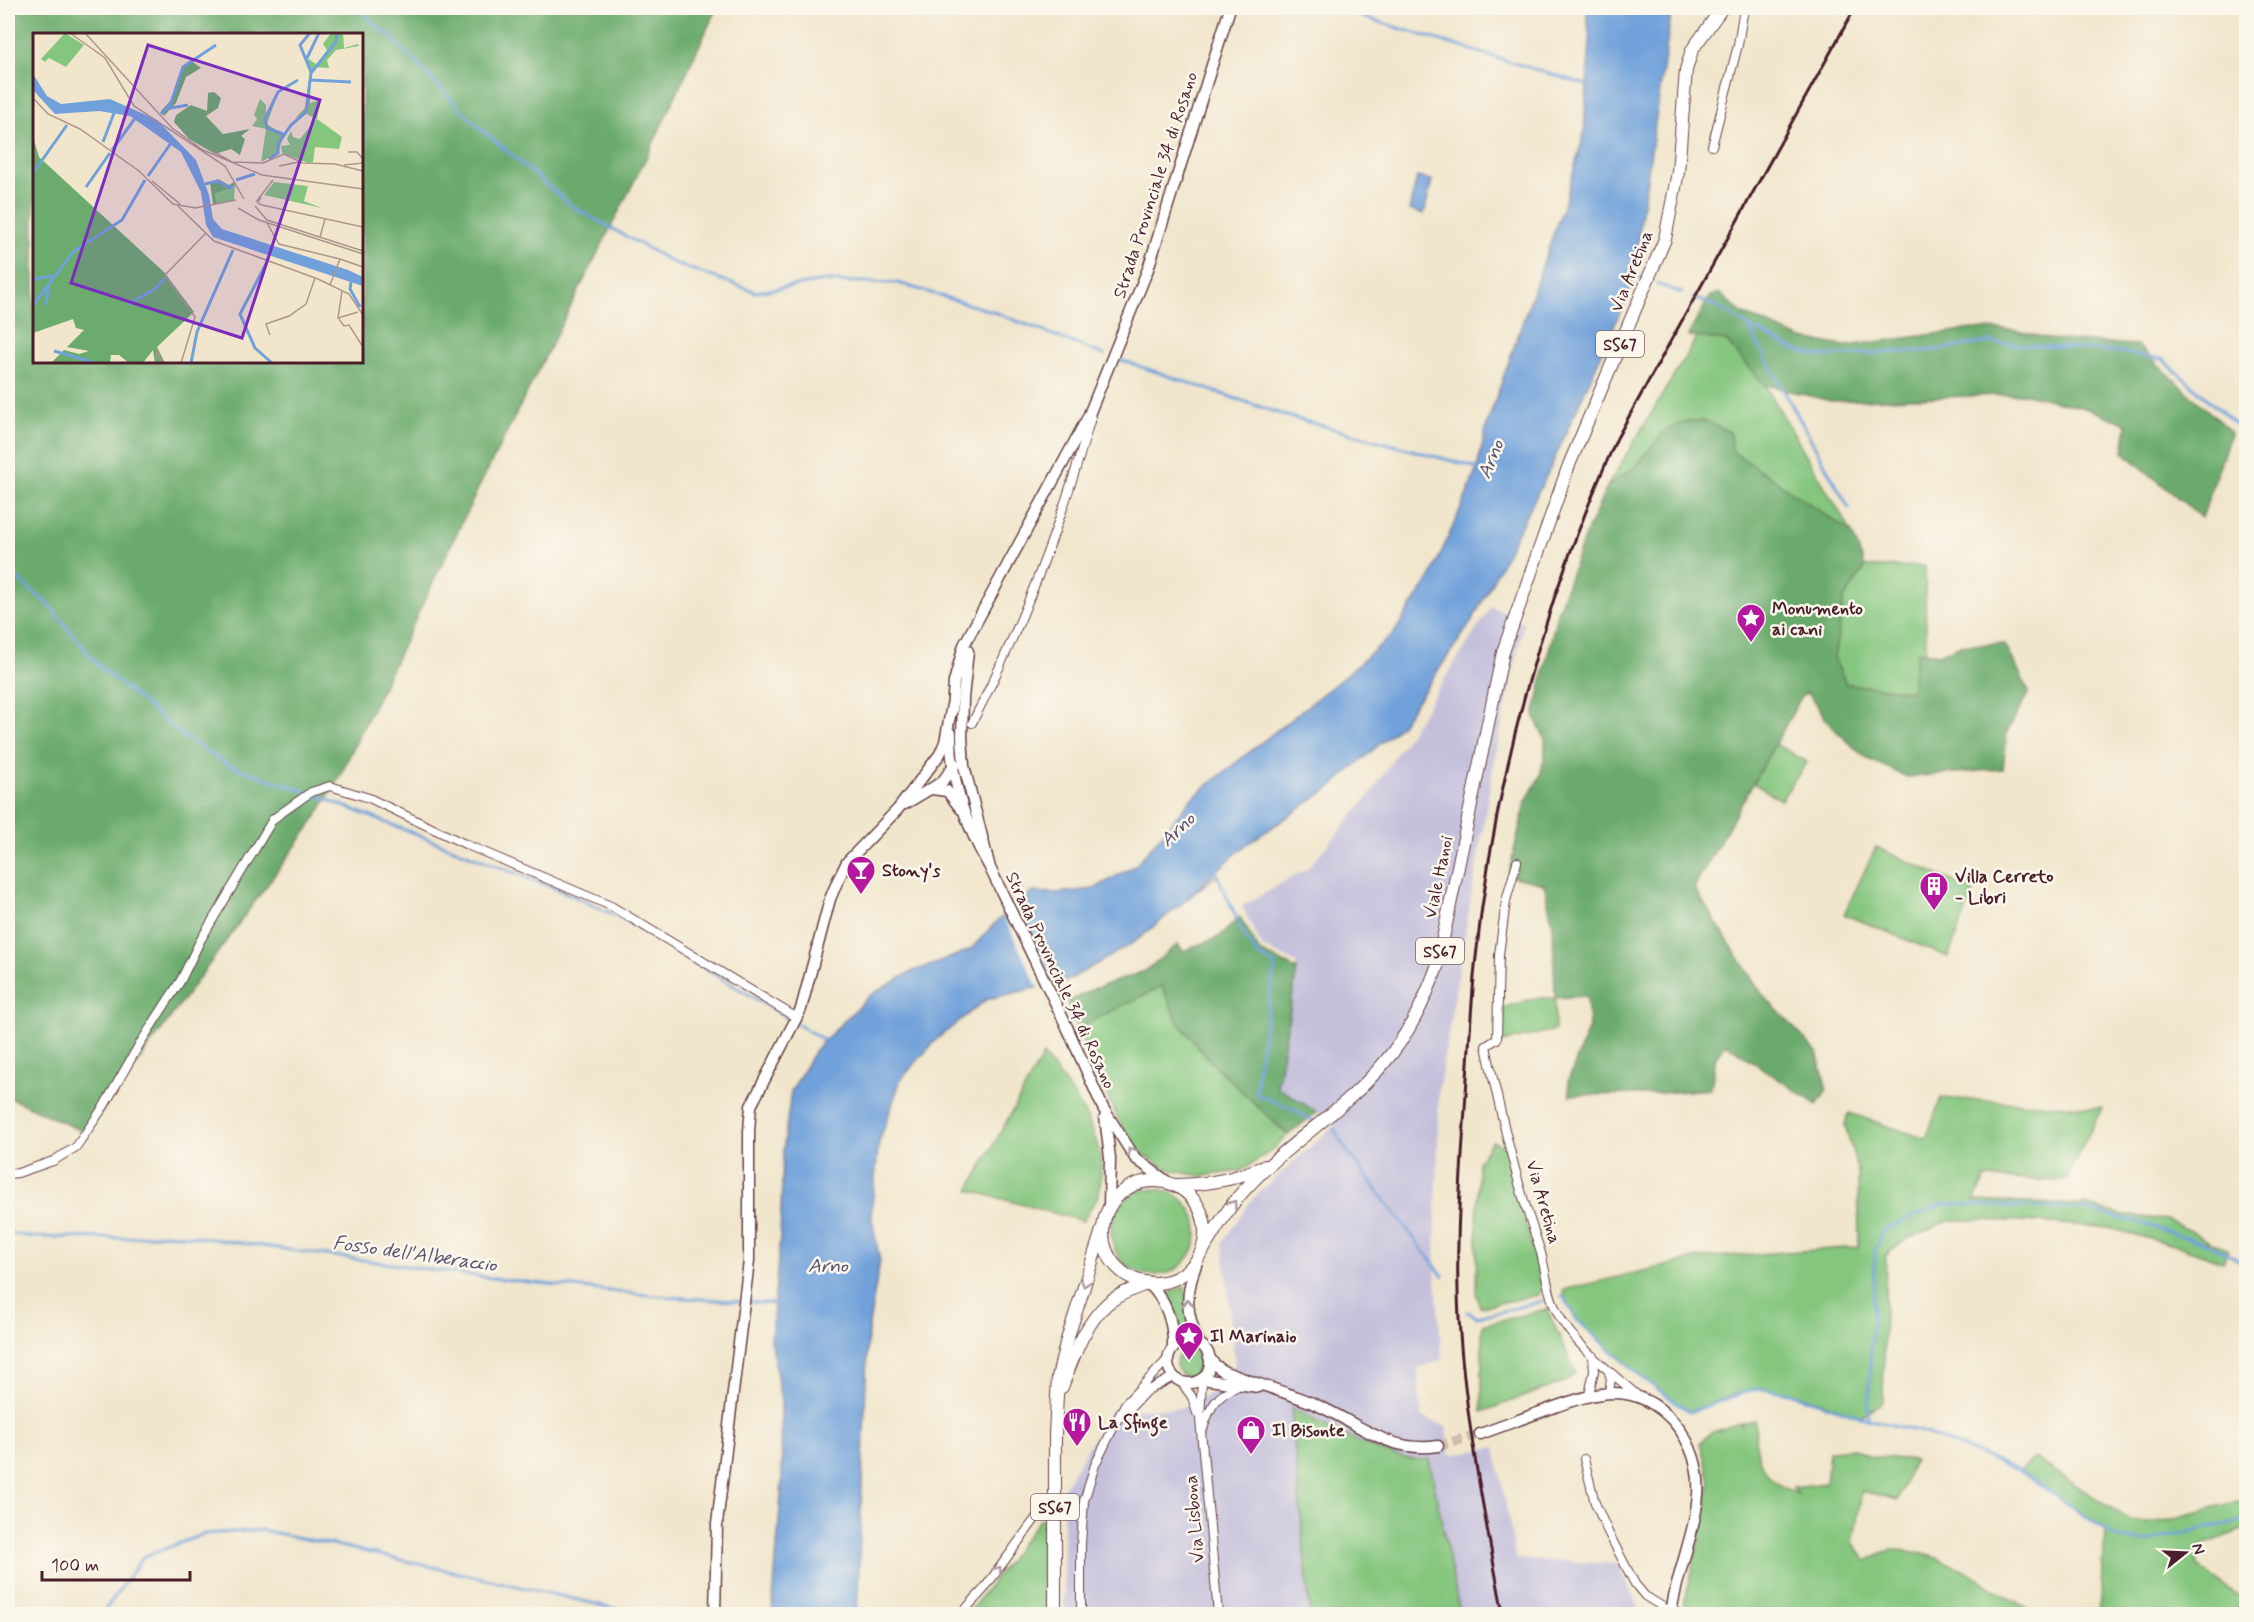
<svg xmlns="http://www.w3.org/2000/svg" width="2254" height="1622" viewBox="0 0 2254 1622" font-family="Mynerve,sans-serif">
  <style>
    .industrial { fill: #c4c0db }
    .green { fill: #84c67e; stroke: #677254; stroke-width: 1.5 }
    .forest { fill: #6bab6d; stroke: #5a654c; stroke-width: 1.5; fill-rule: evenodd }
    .water { fill: #70a1da; stroke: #5d6082; stroke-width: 1.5 }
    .pier { fill: #f1e6cc }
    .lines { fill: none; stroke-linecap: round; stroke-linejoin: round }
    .stream { stroke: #70a1da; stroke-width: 3 }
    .secondary-tunnel { stroke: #d0beac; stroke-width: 10; stroke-dasharray: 10 5; stroke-linecap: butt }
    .street-casing { stroke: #633d43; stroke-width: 10 }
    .secondary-casing { stroke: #633d43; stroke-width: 13 }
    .primary-casing { stroke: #633d43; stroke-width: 14 }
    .street { stroke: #fff; stroke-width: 8 }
    .secondary { stroke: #fff; stroke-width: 10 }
    .primary { stroke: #fff; stroke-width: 12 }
    .rail { stroke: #4a1f2b; stroke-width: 3 }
    .oneway { stroke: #ae9aa0 }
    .labels { text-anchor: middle; stroke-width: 5; stroke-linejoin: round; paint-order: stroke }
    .shield { fill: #fbf7ec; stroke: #7f6065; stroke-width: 1.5 }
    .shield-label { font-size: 16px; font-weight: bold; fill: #4a1f2b }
    .street-label { font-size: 18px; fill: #4a1f2b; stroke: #fbf7ec }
    .poi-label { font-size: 18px; font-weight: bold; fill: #4a1f2b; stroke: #fbf7ec; text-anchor: start }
    .water-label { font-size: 20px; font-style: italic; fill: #595371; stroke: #fbf7ec }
    .inset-river { fill: none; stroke: #70a1da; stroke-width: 3 }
    .inset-road { fill: none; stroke: #ae968c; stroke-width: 1.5 }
    .view { fill: #7b2cbf; fill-opacity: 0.15; stroke: #7b2cbf; stroke-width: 3 }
    .inset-edge { fill: none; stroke: #4a1f2b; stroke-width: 3 }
  </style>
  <rect width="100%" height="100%" fill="#fbf7ec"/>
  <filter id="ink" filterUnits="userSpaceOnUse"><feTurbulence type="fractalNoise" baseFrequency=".0167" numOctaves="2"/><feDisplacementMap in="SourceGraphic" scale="12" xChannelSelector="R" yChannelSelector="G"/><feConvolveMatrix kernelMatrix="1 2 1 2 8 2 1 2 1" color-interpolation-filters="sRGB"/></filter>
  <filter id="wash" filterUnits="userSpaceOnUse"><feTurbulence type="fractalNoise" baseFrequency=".008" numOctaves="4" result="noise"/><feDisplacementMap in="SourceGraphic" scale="24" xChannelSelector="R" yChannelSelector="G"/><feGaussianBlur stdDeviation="1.35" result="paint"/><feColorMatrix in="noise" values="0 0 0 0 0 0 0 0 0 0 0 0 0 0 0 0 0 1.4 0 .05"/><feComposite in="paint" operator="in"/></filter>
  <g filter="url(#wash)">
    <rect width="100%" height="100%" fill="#f1e6cc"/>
    <path class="industrial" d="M1491,607l12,4 21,12 -28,127 -57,338 -4,177 7,95 -24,8 3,49 26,10 4,28 44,-8 21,112 103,5 22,50h-577l-1,-125 48,-79 70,-2 35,-17 19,-27 -12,-122 29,-43 84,-75 -59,-37 20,-124 -35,-16 -20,-41 65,-37 63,-74z"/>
    <path class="green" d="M1697,337l29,4 39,44 87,148 -120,-82 -66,-21 -30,36 -29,21z
      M1925,566l1,86 -9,-1 -5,40 -66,-7 -12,-26 10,-59 21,-32z
      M1775,744l32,18 -26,38 -28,-17z
      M1876,847l98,44 -26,66 -104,-43z
      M1162,986l16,36 34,41 76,72 -17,16 -30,20 -40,5 -35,-7 -32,-21 -19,-35 -38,-85z
      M1536,998h19v32l-57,13v-34z
      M1043,1055c30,37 72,90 54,142 -3,8 -10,16 -14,24l-114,-31z
      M1941,1098l161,10 -37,73 -80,-3 -11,23 110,4 39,10 45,5 60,30 -5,12 -42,-15 -72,-19 -84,-7 -74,-1 -44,19 -21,16 -3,147 -22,14c-30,-9 -80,-32 -109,-26 -22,4 -42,15 -62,22l-48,-34 -66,-59 -12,-22 -1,-7 136,-32 160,-11 -1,-76 -13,-46 4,-12 77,26z
      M1492,1141l13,6 38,141 -5,7 -58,12 -4,-14 2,-131z
      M1111 1232a43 43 0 1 1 86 0a43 43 0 1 1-86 0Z
      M1185,1287l5,47 -12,2 -2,-12 -13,-30z
      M1547,1309l29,64 -10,8 -84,31v-87z
      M1176 1363a13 13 0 1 1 26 0a13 13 0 1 1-26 0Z
      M1291,1408c33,16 103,58 138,51l31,155h-150z
      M1755,1420c1,39 3,59 43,74l-5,-7 33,-4 3,-31 23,-4 16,8 46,4 -16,40 -36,-9 -9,52 13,18c8,-3 17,-10 26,-11 52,-1 100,38 143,64h-353l20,-87 8,-46 -10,-38 10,-10 29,-10 3,3 -1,-3z
      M2035,1458l92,61 20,4 17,-2 82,-22v30l-46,17 -4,19 47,35 -10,14h-136l5,-25 3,-60 -85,-58z
      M1047,1518l-1,96h-78l71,-94z"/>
    <path class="forest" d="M8,8h709l-67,142 -173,341 -138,287 -26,44 -227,311 -78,-36zM34,34h328v328h-328z
      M1719,293l24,21 59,25 44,7 126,-17 42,1 36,9 87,6 94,87 -29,86 -79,-66 4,-28 -42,-16 -59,-14 -195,7 -66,-16 -39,-44 -38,-5 22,-40z
      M1687,421h19l24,11 2,19 120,82 13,34 -21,32 -10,59 12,26 65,7 6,-40 22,3 22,-9 44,-1 24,48 -22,40 -4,37 -96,8 -41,-19 -36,-33 -22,-32 -6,3 -108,192 68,106 55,58 10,38 -10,15 -91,-61 -10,12 -5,33 -63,5 -78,1 -2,-14 21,-54 -2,-31 -32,2 -2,-72 -9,-42 -36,-8 18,-75 14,-25 5,-22v-15l-11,-23 23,-103 27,-75 23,-51 29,-21 30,-36z
      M1240,917l20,35 37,17 -20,118 40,25 -29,23 -76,-72 -34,-41 -16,-36 -85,42 -10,-26 24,-12 54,-19 33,-27 5,7 36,-14z"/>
    <path class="water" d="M1586,8h86l-41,280 -82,183 -77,150 -72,105 -71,63 -83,56 -58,51 29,-21 -82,67 -68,39 -80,18 -50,40 -36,40 -22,63 -8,72 9,47 -12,69 -11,284h-85l10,-133 -1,-80 -10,-60 9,-104 3,-86 8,-60 24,-41 55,-55 43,-24 22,-7 36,-15 26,-28 35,-29 25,1 37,-4 42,-24 57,-68 152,-121 49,-43 36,-55 38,-86 9,-24 11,-47 78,-223 18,-64 6,-94z
      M1417,177l15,3 -8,34 -15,-4z"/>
    <path class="pier" d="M1015,901l40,86 -16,3 -37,-77z"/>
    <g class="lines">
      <path class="stream" d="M356,8l36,30 82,85 99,84 103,57 80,28 68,-11 74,2 96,29 110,43
        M1333,8l257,78
        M1631,274l10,4
        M1657,284l25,9
        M1694,298l21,8 33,20 47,24 24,6 117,-6 52,-8 131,10 43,7 84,74
        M1748,326l101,182
        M1121,360l169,57 188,51
        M8,571l40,33 49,60 86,72 45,29 79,27
        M313,794l256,100 56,26 166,100
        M1215,870l31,69 12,16 17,10 -17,103 -2,26 35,14 24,14
        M797,1024l30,18
        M1334,1129l13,22 96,125
        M8,1233l25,4 92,1 39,-4 20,1 307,43 165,18 122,8
        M1562,1297h2l12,22 66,59 48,34 61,-22 14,-1 24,4 79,26 58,14 94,38 97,67 28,3 101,-21
        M1468,1312l9,5 67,-16
        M1868,1418l7,-167 8,-21 60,-26 141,5 56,14 68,21 38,20
        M102,1614l41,-57 61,-23 57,-4 79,16 291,66 22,2"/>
    </g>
  </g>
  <g filter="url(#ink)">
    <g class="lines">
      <path class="secondary-tunnel" d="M1438,1446l42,-12"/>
      <g class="street-casing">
        <path id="street" d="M1712,146l26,-101 6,-37
          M972,723c51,-98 89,-199 119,-305
          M1517,862l-11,39 -7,54 -2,84 -11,7c10,47 21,95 34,141 6,22 14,44 21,66 5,20 7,42 17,61 18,33 52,57 79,81
          M8,1174l10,-1 35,-12 23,-14 28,-41 35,-61 42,-65 19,-39 73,-122 38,-27 19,-6 39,12 98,47 144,61 186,112
          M1608,1370l3,9 -2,13
          M1202,1379l-2,41 18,194
          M1182,1383l10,14 5,16
          M1589,1395l5,-24 -1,-15
          M1122,1417l23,-25 28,-15
          M1203,1429c7,-23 13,-33 35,-43
          M1584,1459l11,44 13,29 27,52 10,12 26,16
          M961,1614l23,-25 54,-74 17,-5
          M1081,1614v-70l3,-43 11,-36 30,-61 43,-45"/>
      </g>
      <g class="secondary-casing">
        <path id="secondary" d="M968,651l-5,47 -1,39 2,29 26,102 77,159 36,81 32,50 34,25
          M952,711l2,-29 10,-37 124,-228 60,-148 82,-261
          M951,733c-1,47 15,93 38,133
          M932,789l15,2 14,18
          M905,804l37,-22 13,-18
          M1105,1117l5,41 -1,50
          M1197,1262c-12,32 -12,50 2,81
          M1149,1284c17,16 25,40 24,64
          M1168 1362a21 21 0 1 1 42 0a21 21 0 1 1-42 0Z
          M1209,1357l5,7 9,7c32,13 65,21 96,35 40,18 72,48 119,40
          M1202,1379l56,8
          M1480,1434c23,-8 46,-17 69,-25 47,-17 86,-30 125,13 17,20 26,46 24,72 -3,41 -22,80 -27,120
          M715,1614l2,-90 32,-263v-130l2,-25 50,-97 29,-110 8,-19 9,-18 51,-53 42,-55 5,-12 7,-37"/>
      </g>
      <g class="primary-casing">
        <path id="primary" d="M1103 1232a51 51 0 1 1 102 0a51 51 0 1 1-102 0Z
          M1176,1185c34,-1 58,-5 89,-19
          M1202,1252c12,-20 23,-40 38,-57 43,-50 102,-82 144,-132 25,-29 40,-61 53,-96l66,-315 66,-187 96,-226 13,-67 8,-102 6,-20 30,-42
          M1062,1387c11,-29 22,-63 46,-84 11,-9 25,-14 38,-19
          M1055,1614v-180l3,-57 8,-34 37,-116"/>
      </g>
      <use href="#street" class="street"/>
      <use href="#secondary" class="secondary"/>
      <use href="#primary" class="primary"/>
      <path class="rail" d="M1503,1614c-17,-92 -36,-185 -43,-280 -6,-80 1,-161 6,-241 3,-42 5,-85 9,-127 18,-181 67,-362 142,-528l238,-430"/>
    </g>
    <defs><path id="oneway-chevron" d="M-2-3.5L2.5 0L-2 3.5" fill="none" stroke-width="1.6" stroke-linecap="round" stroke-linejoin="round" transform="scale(1.5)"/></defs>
    <g class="oneway">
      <use href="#oneway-chevron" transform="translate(1131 1151) rotate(-128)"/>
      <use href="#oneway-chevron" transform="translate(1233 1204) rotate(-53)"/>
      <use href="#oneway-chevron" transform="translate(1085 1283) rotate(108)"/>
      <use href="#oneway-chevron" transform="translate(1188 1303) rotate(-91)"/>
      <use href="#oneway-chevron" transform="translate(998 1570) rotate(-54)"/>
    </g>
  </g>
  <defs>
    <g id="sight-pin" transform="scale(1.5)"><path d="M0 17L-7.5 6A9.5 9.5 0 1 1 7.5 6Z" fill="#b5179e" stroke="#fbf7ec"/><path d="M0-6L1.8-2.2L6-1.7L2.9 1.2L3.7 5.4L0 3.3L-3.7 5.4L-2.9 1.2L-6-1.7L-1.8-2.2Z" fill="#fff"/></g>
    <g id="bar-pin" transform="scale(1.5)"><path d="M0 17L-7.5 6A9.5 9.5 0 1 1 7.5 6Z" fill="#b5179e" stroke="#fbf7ec"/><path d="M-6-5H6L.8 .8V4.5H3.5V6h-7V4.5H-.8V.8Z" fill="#fff"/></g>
    <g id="building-pin" transform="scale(1.5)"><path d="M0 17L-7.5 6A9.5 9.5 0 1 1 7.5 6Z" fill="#b5179e" stroke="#fbf7ec"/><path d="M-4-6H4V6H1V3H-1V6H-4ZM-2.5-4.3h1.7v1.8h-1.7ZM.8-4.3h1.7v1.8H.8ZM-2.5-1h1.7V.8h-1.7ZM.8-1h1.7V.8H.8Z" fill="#fff"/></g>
    <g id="restaurant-pin" transform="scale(1.5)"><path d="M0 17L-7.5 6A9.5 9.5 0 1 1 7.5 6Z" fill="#b5179e" stroke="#fbf7ec"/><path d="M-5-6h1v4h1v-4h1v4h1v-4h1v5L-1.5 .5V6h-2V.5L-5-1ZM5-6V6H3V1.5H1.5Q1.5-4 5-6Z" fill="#fff"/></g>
    <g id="shop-pin" transform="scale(1.5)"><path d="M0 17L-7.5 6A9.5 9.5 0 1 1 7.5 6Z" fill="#b5179e" stroke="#fbf7ec"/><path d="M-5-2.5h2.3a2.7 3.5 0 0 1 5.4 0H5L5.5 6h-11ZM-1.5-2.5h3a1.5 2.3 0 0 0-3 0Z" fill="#fff"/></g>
  </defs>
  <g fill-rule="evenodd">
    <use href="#sight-pin" x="1751" y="618"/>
    <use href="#bar-pin" x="861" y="870"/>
    <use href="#building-pin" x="1934" y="886"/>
    <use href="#sight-pin" x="1189" y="1336"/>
    <use href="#restaurant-pin" x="1077" y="1422"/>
    <use href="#shop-pin" x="1251" y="1430"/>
  </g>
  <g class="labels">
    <g class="shield">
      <rect x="1596" y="331" width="48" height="26" rx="4.5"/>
      <rect x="1416" y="938" width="48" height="26" rx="4.5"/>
      <rect x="1031" y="1494" width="48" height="26" rx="4.5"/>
    </g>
    <g class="shield-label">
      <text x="1620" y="350">SS67</text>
      <text x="1440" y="957">SS67</text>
      <text x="1055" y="1513">SS67</text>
    </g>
    <g class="street-label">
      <text transform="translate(1155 185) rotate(-72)" y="6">Strada Provinciale 34 di Rosano</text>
      <text transform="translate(1631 271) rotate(-68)" y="6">Via Aretina</text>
      <text transform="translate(1438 877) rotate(-78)" y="6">Viale Hanoi</text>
      <text transform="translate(1061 980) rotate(65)" y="6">Strada Provinciale 34 di Rosano</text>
      <text transform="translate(1544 1202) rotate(74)" y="6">Via Aretina</text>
      <text transform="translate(1194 1519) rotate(-95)" y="6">Via Lisbona</text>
    </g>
    <g class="poi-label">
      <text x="1772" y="614">Monumento<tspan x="1772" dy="21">ai cani</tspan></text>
      <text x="882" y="876">Stony's</text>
      <text x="1955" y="882">Villa Cerreto<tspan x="1955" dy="21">- Libri</tspan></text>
      <text x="1210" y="1342">Il Marinaio</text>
      <text x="1098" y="1428">La Sfinge</text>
      <text x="1272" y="1436">Il Bisonte</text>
    </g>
    <g class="water-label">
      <text transform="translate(1490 459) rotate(-68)" y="7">Arno</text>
      <text transform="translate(1177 829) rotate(-43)" y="7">Arno</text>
      <text transform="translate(415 1253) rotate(8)" y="7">Fosso dell'Alberaccio</text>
      <text x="828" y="1272">Arno</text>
    </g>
  </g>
  <g transform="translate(33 33)">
    <rect width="330" height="330" fill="#f1e6cc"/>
    <path d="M32,0l19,12 -18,22 -17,-9 -4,4 -4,-3zM298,0h12l1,15 14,-4 1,2 -23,4 -9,10 2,8 -13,-1 -5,6 -1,30 7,-2 3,4 -3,14 25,18 -3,12 -24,-2 -2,15 -5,1 -26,-10 -1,-7 9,-1 -3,-6 4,-8 2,6 7,2 16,-20 -11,-6 -10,5 10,-10 5,-37 -3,-13 9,6 6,-7 5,-7 -4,-6zM246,57l-12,34 17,11 -6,18 -17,9 5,-33 -14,-3 5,-7 -3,-4 6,-16 6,6v10zM241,149l34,4 -4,15 18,7 -58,-13zM202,153l-1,14 -17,4 -2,-10z" fill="#84c67e"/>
    <path d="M160,29l8,6 -15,9 -10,26 -12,13 -3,-5 10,-11 10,-31zM181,59l7,6 -3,10 -12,8 17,18 27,-5 -9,7 4,3 -5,16 -9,-6 -16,5 -26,-15 -15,-17 2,-7 15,-10 16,6 1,-18zM0,104l6,20 126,116 29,39 -37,35 8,16h-10l-2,-13 -10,13h-14l-10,-8h-8l-1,8h-59l13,-13 15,4 10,-3 -22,-4 17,-17 -8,-2 -3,-9 -40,14zM185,146l11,6 5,-3 1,4 -20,8 2,10h-4l-3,-21z" fill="#6bab6d"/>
    <path d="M0,41l14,22 14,8 49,-5 47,21 39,40 13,35 4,24 9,10 126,41 15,7v9l-150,-49 -7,-12 -5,-33 -20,-40 -51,-36 -31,-5 -44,3 -22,-24z" fill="#70a1da"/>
    <path class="inset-river" d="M277,0l-10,12 11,27M274,25l12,-25M277,47l41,2M132,76l23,-4M128,81l10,-11 12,-36 33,-22M250,101l-16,-6 -2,-9 13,-27 20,-12M70,109l11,-29M79,117l24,-33M236,126l9,-6v-9l13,-19 15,-13 5,-39 25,-31 1,-9M0,140l34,-48M115,143l23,-33M203,147l19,-6M172,151l12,-3 13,7 2,-3M53,154l24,-34M234,229l-27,52 15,34 17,15M0,246l20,-3M318,249l-1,7 10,18M0,272l41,-54 48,-31 23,-40M13,272l3,-22M94,272l28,-16 10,-11M21,318l42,12M158,330l6,-31 36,-82"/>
    <path class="inset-road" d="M37,0l35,25 29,48 91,60 19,33M52,0l87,95 31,22 59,25 101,14M0,65l15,16 32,15 59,42 34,33 23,4M181,119l18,10 31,1 21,-9 19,9 32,1 28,7M315,119h9l6,7M311,132l19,-2M246,133l20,-4M119,148l28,23M228,164l-3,6 4,2 101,22M223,169l17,-22M145,173l36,35 104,38 31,15 14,21M222,173l12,14 96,31M162,175l41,-8M205,175l21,12 104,34M234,190l12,21 61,15M287,204l5,-18M297,252l10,-26 23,8M309,258l-4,27 20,-6M306,286l5,7 5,-1 14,22M237,302l-4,-11 23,-8 17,-12 9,-26M122,330l3,-13 3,13M148,330l14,-46 -30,-42 41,-42"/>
    <path class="view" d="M115,12l172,55 -78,238 -171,-55z"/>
    <rect width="330" height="330" class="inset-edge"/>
  </g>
  <rect width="2254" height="1622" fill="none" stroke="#fbf7ec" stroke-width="30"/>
  <g transform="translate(2185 1553) rotate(72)" stroke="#fbf7ec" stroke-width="4.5" paint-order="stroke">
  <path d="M0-4.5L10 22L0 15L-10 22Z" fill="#4a1f2b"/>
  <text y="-9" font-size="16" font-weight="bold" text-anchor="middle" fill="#4a1f2b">N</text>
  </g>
  <path d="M42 1571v9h148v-9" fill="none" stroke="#4a1f2b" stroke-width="3"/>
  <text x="51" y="1571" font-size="18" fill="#4a1f2b" stroke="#fbf7ec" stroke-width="4.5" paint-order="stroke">100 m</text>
</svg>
